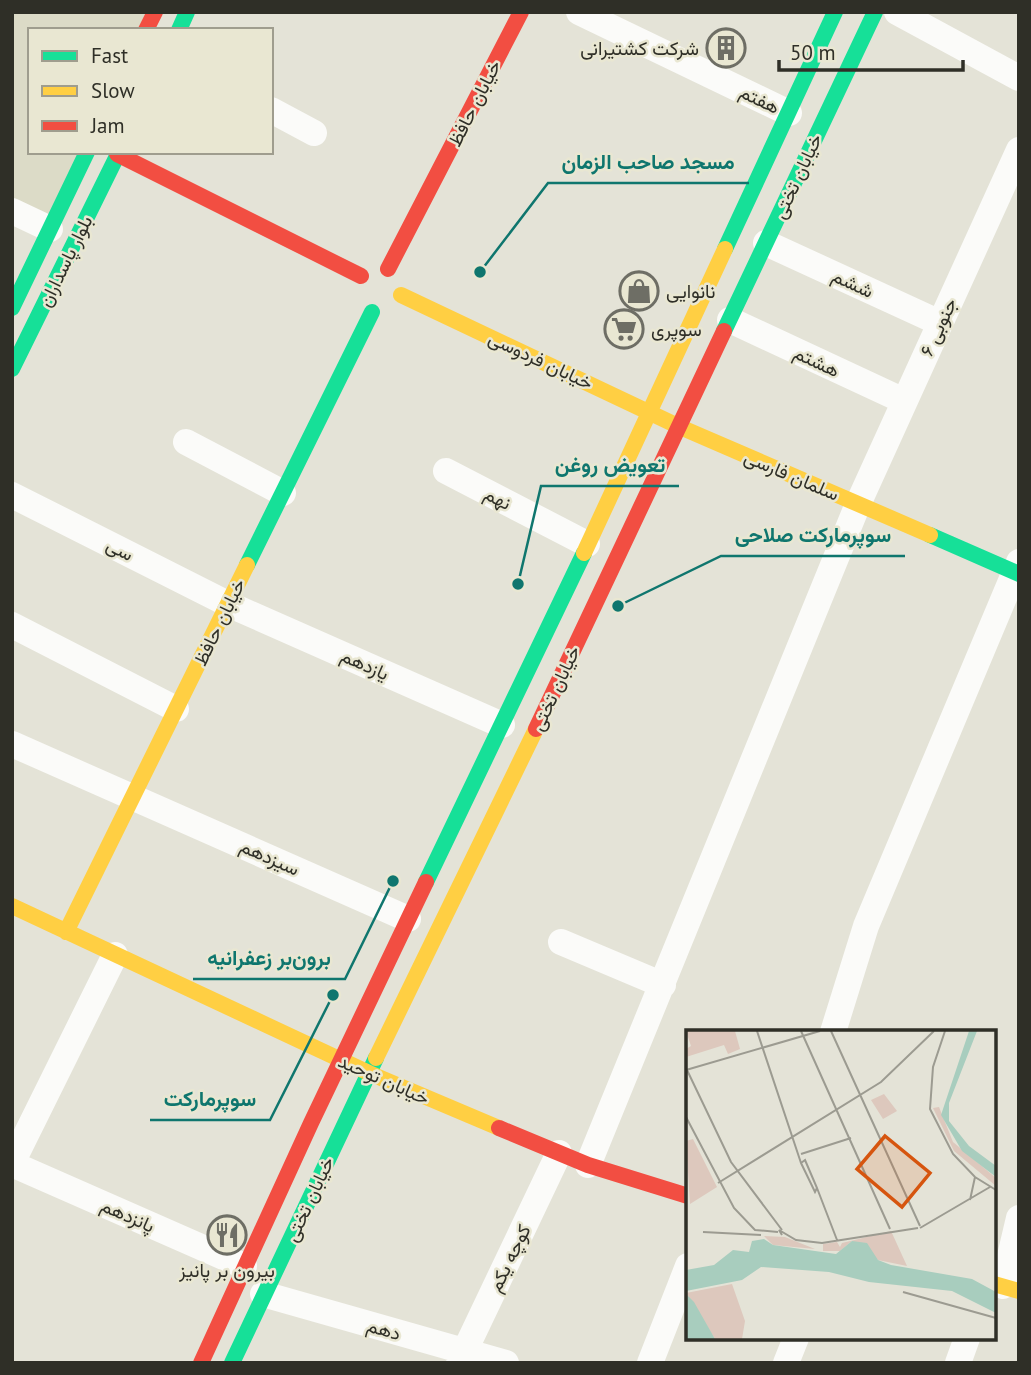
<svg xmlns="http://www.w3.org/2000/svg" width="1031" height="1375" viewBox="0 0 1031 1375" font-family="'PT Sans',Vazirmatn,sans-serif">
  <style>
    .built { fill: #dcdbc7 }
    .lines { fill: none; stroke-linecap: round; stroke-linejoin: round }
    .street { stroke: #fbfbf9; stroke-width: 26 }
    .fast { stroke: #16e098; stroke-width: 16 }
    .slow { stroke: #ffcf43; stroke-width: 16 }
    .jam { stroke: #f24e42; stroke-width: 16 }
    .labels { text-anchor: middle; stroke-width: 5; stroke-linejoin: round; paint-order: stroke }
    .poi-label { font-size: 19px; fill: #2f2f27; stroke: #e9e7d2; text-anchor: start }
    .street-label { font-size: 19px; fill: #2f2f27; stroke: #e9e7d2 }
    .inset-road { fill: none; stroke: #9c9b91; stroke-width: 2 }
    .view { fill: #d6550f; fill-opacity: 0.15; stroke: #d6550f; stroke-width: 3.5 }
    .inset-edge { fill: none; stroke: #2f2f27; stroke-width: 3.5 }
    .leader { fill: none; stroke: #0f766e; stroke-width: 2.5 }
    .callout-dot { fill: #0f766e; stroke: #e9e7d2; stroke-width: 2.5 }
    .callout-label { font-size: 21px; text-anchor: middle; font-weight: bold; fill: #0f766e; stroke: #e9e7d2; stroke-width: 5; stroke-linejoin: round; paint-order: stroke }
  </style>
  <rect width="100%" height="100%" fill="#e4e3d7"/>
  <path class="built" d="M12,12h138l-8,18h-112v122h55l-35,77 -38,-18z"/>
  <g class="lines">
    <path class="street" d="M579,12l210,101
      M897,12l122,66
      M271,110l43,23
      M12,211l38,18
      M766,243l174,80
      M730,320l174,81
      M186,442l97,51
      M446,471l141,73
      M12,495l216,109 274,121
      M12,625l164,84
      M12,744l396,175
      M561,942l102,43
      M833,1032l33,-106 153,-364
      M12,1163l103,-208
      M12,1164l232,102
      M588,1165l270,-661 161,-354
      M1003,1286l16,-68
      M263,1294l243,69
      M459,1363l100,-210
      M650,1363l38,-97
      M786,1363l10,-25
      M958,1363l9,-25"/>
    <path class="fast" d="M179,30l8,-18
      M725,249l110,-237
      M12,308l75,-156
      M724,331l151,-319
      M12,369l107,-217
      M930,535l89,39
      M247,565l125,-253
      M426,882l158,-329
      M232,1363l144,-305"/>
    <path class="slow" d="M401,295l279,132 250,108
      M584,553l141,-304
      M12,906l357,167 130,55
      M66,932l181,-367
      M376,1058l160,-329
      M994,1284l25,7"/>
    <path class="jam" d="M146,30l9,-18
      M117,154l244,122
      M388,269l133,-257
      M536,729l188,-398
      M499,1128l89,37 100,31
      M201,1363l110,-240 115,-241"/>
  </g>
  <defs>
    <g id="building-ring" transform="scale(2.0125)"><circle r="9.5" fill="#e9e7d2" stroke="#6e6e65" stroke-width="1.5"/><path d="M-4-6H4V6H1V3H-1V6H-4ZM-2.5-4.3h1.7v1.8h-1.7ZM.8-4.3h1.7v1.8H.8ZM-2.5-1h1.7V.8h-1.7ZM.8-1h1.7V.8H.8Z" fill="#6e6e65"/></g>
    <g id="shop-ring" transform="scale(2.0125)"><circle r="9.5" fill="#e9e7d2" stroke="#6e6e65" stroke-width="1.5"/><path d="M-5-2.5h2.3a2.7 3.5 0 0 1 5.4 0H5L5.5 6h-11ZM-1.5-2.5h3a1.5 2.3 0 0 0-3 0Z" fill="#6e6e65"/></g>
    <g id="supermarket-ring" transform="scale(2.0125)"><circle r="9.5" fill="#e9e7d2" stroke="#6e6e65" stroke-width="1.5"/><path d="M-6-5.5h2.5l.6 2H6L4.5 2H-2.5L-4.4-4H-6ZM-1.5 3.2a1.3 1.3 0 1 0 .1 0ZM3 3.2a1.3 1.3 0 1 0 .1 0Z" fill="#6e6e65"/></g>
    <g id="restaurant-ring" transform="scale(2.0125)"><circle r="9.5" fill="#e9e7d2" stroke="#6e6e65" stroke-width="1.5"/><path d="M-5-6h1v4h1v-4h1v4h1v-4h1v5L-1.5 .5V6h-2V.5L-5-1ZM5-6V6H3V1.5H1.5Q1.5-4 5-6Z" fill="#6e6e65"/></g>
  </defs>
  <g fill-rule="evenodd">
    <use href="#building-ring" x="726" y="48"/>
    <use href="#shop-ring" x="639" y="291"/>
    <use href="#supermarket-ring" x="624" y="329"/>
    <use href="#restaurant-ring" x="227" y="1235"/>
  </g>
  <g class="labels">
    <g class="poi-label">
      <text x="699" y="55" text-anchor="end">شرکت کشتیرانی</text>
      <text x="666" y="298">نانوایی</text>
      <text x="651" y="336">سوپری</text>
      <text x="227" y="1277" text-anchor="middle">بیرون بر پانیز</text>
    </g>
    <g class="street-label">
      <text transform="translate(760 99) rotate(26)" y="7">هفتم</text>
      <text transform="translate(474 103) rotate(-63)" y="7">خیابان حافظ</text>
      <text transform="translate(797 176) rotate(-65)" y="7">خیابان تختی</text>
      <text transform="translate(65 261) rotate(-64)" y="7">بلوار پاسداران</text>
      <text transform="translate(853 283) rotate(25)" y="7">ششم</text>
      <text transform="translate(938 327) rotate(-65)" y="7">۶ جنوبی</text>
      <text transform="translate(541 360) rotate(25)" y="7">خیابان فردوسی</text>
      <text transform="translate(817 361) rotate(25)" y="7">هشتم</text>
      <text transform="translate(792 475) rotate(23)" y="7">سلمان فارسی</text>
      <text transform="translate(498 498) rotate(27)" y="7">نهم</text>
      <text transform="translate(120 549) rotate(27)" y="7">سی</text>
      <text transform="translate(219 622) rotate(-64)" y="7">خیابان حافظ</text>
      <text transform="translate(365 664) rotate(24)" y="7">یازدهم</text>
      <text transform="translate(555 688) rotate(-65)" y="7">خیابان تختی</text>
      <text transform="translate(270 857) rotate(24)" y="7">سیزدهم</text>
      <text transform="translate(384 1079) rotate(24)" y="7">خیابان توحید</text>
      <text transform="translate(309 1199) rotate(-65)" y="7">خیابان تختی</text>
      <text transform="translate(128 1215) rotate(24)" y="7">پانزدهم</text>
      <text transform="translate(509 1258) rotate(-64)" y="7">کوچه یکم</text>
      <text transform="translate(384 1329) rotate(16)" y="7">دهم</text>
    </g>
  </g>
  <g transform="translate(686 1030)">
    <rect width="310" height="310" fill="#e4e3d7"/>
    <path d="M0,1h49l5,18 -12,5 -4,-9 -38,12v-8l5,-3zM198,64l13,17 -14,8 -12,-19zM253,77l14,35 43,36v8l-42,-35 -21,-43zM7,109l24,48 -27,17 -4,-63zM205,201l16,35 -29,-6 -26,-19 -12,10h-17v-7l14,-2 3,5 2,-4zM78,206l21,1 30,12 -42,-4zM46,254l13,37 -3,18h-27l-29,-46z" fill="#ddc8bd"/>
    <path d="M283,1h8l-28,72v18l20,25 27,20v11l-34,-26 -21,-36zM78,209l9,6 63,9 16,-13 15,2 11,17 13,5 81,14 24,13v21l-44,-22 -83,-9 -40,-10 -68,-5 -19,13 -56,11v-21l28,-5 19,-15 16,2 3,-11zM0,264l8,8 21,37h-29z" fill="#a8cdbe"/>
    <path class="inset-road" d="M71,1l44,132M115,1l89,198M145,1l89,195M259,1l-12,36 -3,42 23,45 22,23 21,13M0,40l134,-39M1,40l44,92 51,68M0,87l48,91 21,22 23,2M115,124l50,-16M119,130l12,28 -2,4 -14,-29zM32,153l163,-101 53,-51M131,158l20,52M284,170l5,-23M234,198l70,-41M17,202l58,3M96,205l-3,-5 17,10 26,3 96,-15M217,262l93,26"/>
    <path class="view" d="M199,106l45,37 -28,34 -45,-38z"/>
    <rect width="310" height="310" class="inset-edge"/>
  </g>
  <path class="leader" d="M480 272L548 183H749M518 584L541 486H679M618 606L721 556H905M393 881L345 979H193M333 995L270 1120H150"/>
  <g class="callout-dot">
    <circle cx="480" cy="272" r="7"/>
    <circle cx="518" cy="584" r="7"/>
    <circle cx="618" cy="606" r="7"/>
    <circle cx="393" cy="881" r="7"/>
    <circle cx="333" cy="995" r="7"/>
  </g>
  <g class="callout-label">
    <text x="648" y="169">مسجد صاحب الزمان</text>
    <text x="610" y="472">تعویض روغن</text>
    <text x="813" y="542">سوپرمارکت صلاحی</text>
    <text x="269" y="965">برون‌بر زعفرانیه</text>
    <text x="210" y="1106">سوپرمارکت</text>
  </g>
  <rect width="1031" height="1375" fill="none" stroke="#2f2f27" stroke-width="28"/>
  <rect x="28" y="28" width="245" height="126" fill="#e9e7d2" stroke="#9f9d8e" stroke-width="2"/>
  <rect x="42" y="51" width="35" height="10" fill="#16e098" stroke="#9f9d8e" stroke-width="2"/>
  <text x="91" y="63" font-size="21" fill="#2f2f27">Fast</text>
  <rect x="42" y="86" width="35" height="10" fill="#ffcf43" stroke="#9f9d8e" stroke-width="2"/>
  <text x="91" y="98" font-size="21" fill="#2f2f27">Slow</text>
  <rect x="42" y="121" width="35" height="10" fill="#f24e42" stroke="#9f9d8e" stroke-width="2"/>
  <text x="91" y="133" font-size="21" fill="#2f2f27">Jam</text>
  <path d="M779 60v10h184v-10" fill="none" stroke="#2f2f27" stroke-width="3.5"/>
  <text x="790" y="60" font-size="21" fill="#2f2f27" stroke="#e9e7d2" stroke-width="5" paint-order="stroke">50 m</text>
</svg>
